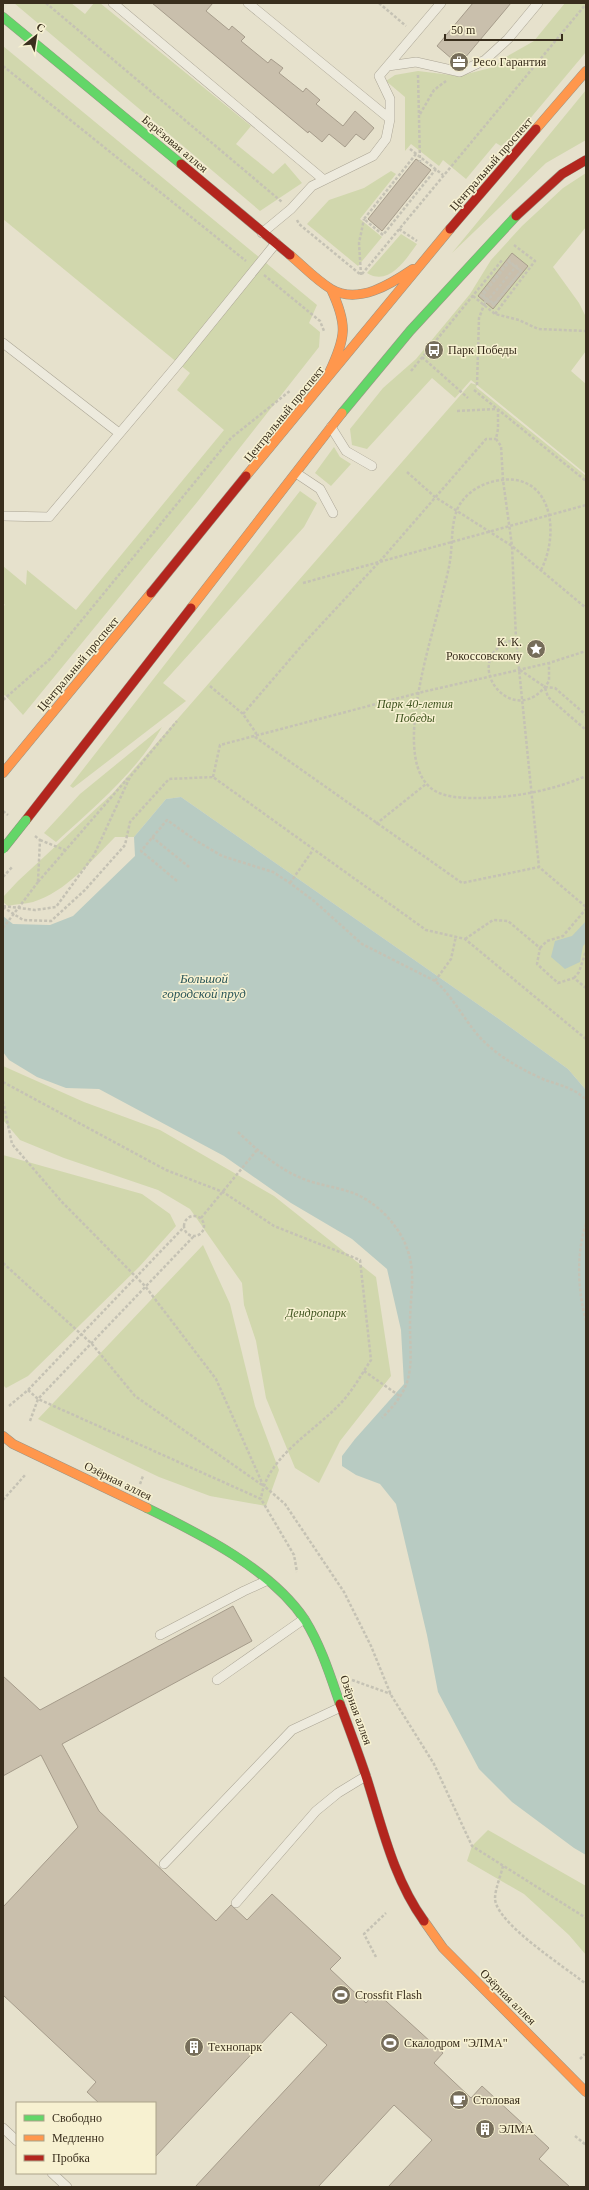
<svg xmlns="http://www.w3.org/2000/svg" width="589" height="2190" viewBox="0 0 589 2190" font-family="'Times New Roman',serif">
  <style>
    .green { fill: #d1d7ad }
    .water { fill: #b8cbc2 }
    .building { fill: #c9bfac; stroke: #a69c8b }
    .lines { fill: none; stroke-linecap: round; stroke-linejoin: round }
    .lane-casing { stroke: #aba595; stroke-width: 10 }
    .fast-casing { stroke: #9a9485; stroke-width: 10 }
    .slow-casing { stroke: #9a9485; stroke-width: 10 }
    .jam-casing { stroke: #9a9485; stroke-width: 10 }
    .path { stroke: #c5c2b4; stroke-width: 2.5; stroke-dasharray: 3 2; stroke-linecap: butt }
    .lane { stroke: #edeadd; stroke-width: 9 }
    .fast { stroke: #63d668; stroke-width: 9 }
    .slow { stroke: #ff974d; stroke-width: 9 }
    .jam { stroke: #b3261e; stroke-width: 9 }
    .fast-bridge-casing { stroke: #908a7c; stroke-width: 10; stroke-linecap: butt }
    .path-bridge { stroke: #c5c2b4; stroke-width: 2.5; stroke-dasharray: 3 2; stroke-linecap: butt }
    .fast-bridge { stroke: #63d668; stroke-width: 9 }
    .labels { text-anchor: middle; stroke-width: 3; stroke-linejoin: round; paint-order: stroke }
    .poi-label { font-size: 12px; fill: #392e1d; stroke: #f7f1d1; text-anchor: start }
    .street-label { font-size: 12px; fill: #392e1d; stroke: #f7f1d1 }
    .park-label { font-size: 12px; font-style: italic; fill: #425622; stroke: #f7f1d1 }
    .water-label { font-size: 13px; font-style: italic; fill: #2b5659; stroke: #f7f1d1 }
  </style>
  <rect width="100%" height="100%" fill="#e6e1cc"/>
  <path class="green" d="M14,3h57l14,11 9,-11h6l151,123 -15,18 37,30 12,-11 17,20 -42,28z
    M565,3h21v49l-63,75 -22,19 -5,-3 -30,36 -23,-19 -4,6 -28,-22 -6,7v-54l-19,-16 9,-6 23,-4 41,5 35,-9 12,-10 28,-16z
    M3,46l314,259 -8,18 11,9 -1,15 -121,154 -175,214 -18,-20 -2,1v-90l2,-1 -2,-2v-37l23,19 1,-15 49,40 148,-180 -47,-40 13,-17 -187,-154z
    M586,90v50l-40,23 -94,90z
    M391,171l5,3 -36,45 22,18 -24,29 -51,-42 22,-24 35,-12z
    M586,173v54l-33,40 26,36 7,14v34l-15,20 15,13v90l-109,-89 -1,2 110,89v614l-18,-21 -69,-50 -318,-222 -15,2 -32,38h-19c-23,23 -49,55 -82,65 -8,2 -17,2 -25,4l-5,-4v-5l15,-16 95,-88 358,-410 6,2 -6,-5 -16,18 -23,-20 -65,71 -15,-4 -2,-16 33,-41 33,-29 54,-65 21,-34 31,-34 41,-38z
    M401,234l16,10c-11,15 -28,43 -50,29z
    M334,447l6,10 11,7 -20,22 -16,-13z
    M300,491l17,12 -13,24 -141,156 23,18 -113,87 -3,-2z
    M162,727c-26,46 -68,80 -106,115l-12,-9 36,-39z
    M3,1066l81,36 76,28 114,66 102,81 15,99 -51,65 -21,42 -24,-15 -29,-70 -10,-57 -12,-36 -2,-22 -52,-74 -32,-19 -94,-32 -44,-18 -17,-20z
    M3,1155l139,39 28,20 6,12 -37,41 -111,109 -22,12 -3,-3z
    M203,1245l27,59 25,102 24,64 -13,36 -56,-10 -51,-19 -121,-58z
    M488,1830l98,56v69l-17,-20 -45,-41 -57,-33 5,-15z"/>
  <path class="water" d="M181,797l318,222 69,50 18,21v765l-12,-7 -62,-46 -33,-33 -41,-77 -11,-57 -31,-131 -16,-20 -24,-9 -14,-9v-10l13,-17 49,-55 -3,-54 -14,-61 -35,-30 -61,-36 -67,-47 -125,-67 -33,-1 -29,-11 -28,-17 -6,-8v-136l10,8 37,1 23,-9 62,-60 -1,-19 32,-38z
    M586,921v22l-3,3 -3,16 -15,7 -14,-12 4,-16 17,-5z"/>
  <path class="building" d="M152,3h61l-7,8 23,19 3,-4 13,11 -4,4 27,22 3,-4 12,9 -4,5 24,19 3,-4 14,12 -4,4 27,22 12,-15 19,17 -10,12 -8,-6 -11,13 -16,-13 -7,8 -13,-11 -1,2z
    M473,3h38l-52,62 -22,-19z
    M416,159l15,11 -49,61 -14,-12z
    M512,253l16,13 -35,43 -15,-13z
    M233,1606l19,35 -190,103 37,67 117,110 15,-16 16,15 25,-26 69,64 -11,11 36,34 10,-11 67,61 -9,10 37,35 11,-12 67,62 -10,11 31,28h-182l44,-47 -38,-35 -76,82h-123l132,-142 -36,-33 -136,145v-54h-56l-12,-11 9,-10 -93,-87v-88l75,-80 -37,-72 -38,21v-100l37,34z"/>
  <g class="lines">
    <g class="lane-casing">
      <path id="lane" d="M113,3l211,177
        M248,3l142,116
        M388,66l28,-4 44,10 25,-12 23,-21 30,-36
        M262,233l29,-24 21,-23 61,-30 13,-17 4,-20v-20l-11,-23 62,-73
        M3,343l116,90
        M331,427l15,24 26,15
        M296,473l24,16 13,24
        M3,516l46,1 130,-154 97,-120
        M160,1635l84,-44 22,-10
        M217,1680l87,-61
        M164,1864l128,-134 49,-23
        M236,1903l80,-92 22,-18 28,-17
        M3,2128l14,13
        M52,2173l15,14"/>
    </g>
    <g class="fast-casing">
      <path id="fast" d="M3,17l178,147
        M342,413l68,-82 106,-115
        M147,1508c53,26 124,61 158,112 16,26 25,55 35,84"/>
    </g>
    <g class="slow-casing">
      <path id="slow" d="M536,129l50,-58
        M290,255c13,11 26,25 41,34 27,16 60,-5 82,-20
        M329,373c17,-36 19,-48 2,-84
        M246,476l204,-247
        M191,608l151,-195
        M3,773l148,-180
        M3,1436l10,8 134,64
        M424,1921l19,27 143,144"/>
    </g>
    <g class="jam-casing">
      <path id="jam" d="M181,164l109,91
        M516,216l46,-42 24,-14
        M450,229l86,-100
        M151,593l95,-117
        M26,820l165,-212
        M340,1704c9,24 18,48 26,72 16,50 27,102 58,145"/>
    </g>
    <path class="path" d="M46,3l236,199
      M379,3l27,23
      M3,66l243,195
      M418,75l2,87
      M420,114l14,-24 12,-9
      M410,149l33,26
      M416,154l-52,65 19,16 53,-66
      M297,220l2,4 62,51
      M399,229l18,12
      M362,274l224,-270
      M264,275l56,46 4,10
      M361,275l-2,-32 5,-24
      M473,296l22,18 24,6 19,9 48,2
      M486,303l-3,-8 26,-33 12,9 -27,33 -12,-9 27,-34 12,10 -27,34 -13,-10 30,-37
      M495,314l40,-53 -21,-16
      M422,357l46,41
      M411,371l92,-112
      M477,385l2,-67 5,-13 34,-41
      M474,390l112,91
      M498,409v20l-2,10 5,7 2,34 9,66 4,93 23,228
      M457,411l40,-2
      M407,472l28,25 77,49 74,62
      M541,570c20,-39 10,-101 -46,-89 -13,3 -24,9 -32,19 -13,14 -10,43 -13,61 -2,13 -6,26 -9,39 -11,43 -45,148 -15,183 12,16 38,15 56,15 35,-1 72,-8 104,-22
      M303,583l283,-78
      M516,639c-63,17 -2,98 33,42v-18
      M520,670l25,17 10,1 31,27
      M210,686l33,28 13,19 -2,4
      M545,688l3,9 38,33
      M3,700l47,-41 181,-221 60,-48
      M243,714l61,-71 77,-83 105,-121h10
      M255,737l207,146 77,-16 47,40
      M213,777l7,-32 198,-52 131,-30 37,-12
      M3,811l5,4
      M376,824l50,-40
      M35,836l5,4 -2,41
      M152,837l37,30
      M40,840l25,10
      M177,881l-36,-30 26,-31 28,20 27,16 51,16 17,11 24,18 48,43 73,37c22,19 32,47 55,66 16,14 35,24 55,33 14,5 30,8 41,20
      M38,882l90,-104
      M290,883l23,-33
      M3,906l32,4 21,-3 38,-52 36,-78 47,-56
      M3,907l20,13 28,1 34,-31 40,-45 5,-23 39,-43 44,-2 213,153 39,9 121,100
      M465,939l28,-19 15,1 32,27 -3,16 21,19 16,-5 12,10
      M540,948l7,-7 16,-5 23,-27
      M574,978l5,-6 7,-21
      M435,981l16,-22 5,-23
      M3,1082l163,88 57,22 51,34 86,34 11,100c-10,15 -19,32 -32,45 -27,28 -73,53 -78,94
      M3,1101l9,43 50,58 83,84 71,93 47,106 22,19 59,88 27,54 20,49 43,69 38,82 114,72
      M238,1132c19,18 39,36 63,46 19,8 40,9 59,18 25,13 47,39 51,68 3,18 -1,39 -1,58 0,46 7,61 -28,96
      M184 1226a10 10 0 1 1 20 0a10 10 0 1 1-20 0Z
      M201,1218l56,-68
      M586,1224c-10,29 -8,68 0,97
      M3,1263l89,81 43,52 127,89
      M364,1371l37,26
      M28,1390l10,9 223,100 33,56 3,17
      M9,1406l19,-16 156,-163
      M30,1421l8,-22 156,-163
      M140,1484l3,-8
      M3,1500l23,-26
      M352,1680l39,14
      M503,1866c-2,9 -8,23 -8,33 2,25 70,68 91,85
      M376,1957l-12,-23 22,-21
      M580,2059l5,-5
      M575,2136l11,9"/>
    <use href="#lane" class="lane"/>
    <use href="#fast" class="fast"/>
    <use href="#slow" class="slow"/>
    <use href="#jam" class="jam"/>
    <g class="fast-bridge-casing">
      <path id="fast-bridge" d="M3,849l23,-29"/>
    </g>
    <path class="path-bridge" d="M3,877l10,-11
      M3,928l35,-46"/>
    <use href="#fast-bridge" class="fast-bridge"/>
  </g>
  <defs>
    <g id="office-disc" transform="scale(1)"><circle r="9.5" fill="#766d5a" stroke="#f7f1d1"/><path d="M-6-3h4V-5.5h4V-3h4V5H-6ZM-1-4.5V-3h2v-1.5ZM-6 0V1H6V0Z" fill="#fff"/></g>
    <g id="bus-disc" transform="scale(1)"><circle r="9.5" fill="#766d5a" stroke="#f7f1d1"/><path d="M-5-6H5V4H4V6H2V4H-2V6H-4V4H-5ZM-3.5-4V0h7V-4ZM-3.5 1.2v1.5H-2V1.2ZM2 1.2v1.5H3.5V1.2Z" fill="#fff"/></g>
    <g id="sight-disc" transform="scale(1)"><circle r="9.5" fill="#766d5a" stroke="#f7f1d1"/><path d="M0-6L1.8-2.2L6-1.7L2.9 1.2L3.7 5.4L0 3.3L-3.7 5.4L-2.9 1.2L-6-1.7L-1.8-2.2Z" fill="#fff"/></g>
    <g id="stadium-disc" transform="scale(1)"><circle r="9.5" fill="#766d5a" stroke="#f7f1d1"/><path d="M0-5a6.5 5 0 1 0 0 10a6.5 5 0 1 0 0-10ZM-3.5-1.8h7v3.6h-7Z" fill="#fff"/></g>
    <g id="building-disc" transform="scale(1)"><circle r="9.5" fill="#766d5a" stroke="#f7f1d1"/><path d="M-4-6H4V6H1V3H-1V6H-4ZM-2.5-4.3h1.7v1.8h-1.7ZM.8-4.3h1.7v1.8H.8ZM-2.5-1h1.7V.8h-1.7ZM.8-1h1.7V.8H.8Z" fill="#fff"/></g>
    <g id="cafe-disc" transform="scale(1)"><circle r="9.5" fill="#766d5a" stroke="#f7f1d1"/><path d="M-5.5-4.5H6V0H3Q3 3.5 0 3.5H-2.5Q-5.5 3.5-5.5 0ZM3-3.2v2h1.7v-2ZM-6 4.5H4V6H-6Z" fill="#fff"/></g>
  </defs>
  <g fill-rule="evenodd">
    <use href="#office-disc" x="459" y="62"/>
    <use href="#bus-disc" x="434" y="350"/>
    <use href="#sight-disc" x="536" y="649"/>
    <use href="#stadium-disc" x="341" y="1995"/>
    <use href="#stadium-disc" x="390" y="2043"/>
    <use href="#building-disc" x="194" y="2047"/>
    <use href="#cafe-disc" x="459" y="2100"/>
    <use href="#building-disc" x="485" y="2129"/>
  </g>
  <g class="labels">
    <g class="poi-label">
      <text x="473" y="66">Ресо Гарантия</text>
      <text x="448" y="354">Парк Победы</text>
      <text x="522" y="646" text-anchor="end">К. К.<tspan x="522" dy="14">Рокоссовскому</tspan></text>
      <text x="355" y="1999">Crossfit Flash</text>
      <text x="404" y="2047">Скалодром "ЭЛМА"</text>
      <text x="208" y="2051">Технопарк</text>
      <text x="473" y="2104">Столовая</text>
      <text x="499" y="2133">ЭЛМА</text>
    </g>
    <g class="street-label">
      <text transform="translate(175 144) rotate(40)" y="4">Берёзовая аллея</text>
      <text transform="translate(491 164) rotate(-49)" y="4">Центральный проспект</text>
      <text transform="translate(284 414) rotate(-51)" y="4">Центральный проспект</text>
      <text transform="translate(78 664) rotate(-50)" y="4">Центральный проспект</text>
      <text transform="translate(118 1481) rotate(26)" y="4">Озёрная аллея</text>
      <text transform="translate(356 1710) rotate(70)" y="4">Озёрная аллея</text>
      <text transform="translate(508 1997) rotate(45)" y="4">Озёрная аллея</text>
    </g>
    <g class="park-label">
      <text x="415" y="708">Парк 40-летия<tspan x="415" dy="14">Победы</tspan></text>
      <text x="316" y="1317">Дендропарк</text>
    </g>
    <g class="water-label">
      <text x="204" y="983">Большой<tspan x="204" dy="15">городской пруд</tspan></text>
    </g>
  </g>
  <rect width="589" height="2190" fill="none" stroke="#392e1d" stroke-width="8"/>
  <rect x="16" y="2102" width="140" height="72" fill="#f7f1d1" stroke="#aba389"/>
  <rect x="24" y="2115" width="20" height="6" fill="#63d668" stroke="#aba389"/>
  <text x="52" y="2122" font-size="12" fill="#392e1d">Свободно</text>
  <rect x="24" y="2135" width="20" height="6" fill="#ff974d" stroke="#aba389"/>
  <text x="52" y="2142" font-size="12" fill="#392e1d">Медленно</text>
  <rect x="24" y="2155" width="20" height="6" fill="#b3261e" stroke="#aba389"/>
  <text x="52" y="2162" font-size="12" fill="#392e1d">Пробка</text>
  <g transform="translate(36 36) rotate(30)" stroke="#f7f1d1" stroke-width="3" paint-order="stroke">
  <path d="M0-3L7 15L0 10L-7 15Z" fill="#392e1d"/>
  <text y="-6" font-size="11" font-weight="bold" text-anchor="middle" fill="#392e1d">С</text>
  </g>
  <path d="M445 34v6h117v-6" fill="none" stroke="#392e1d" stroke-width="2"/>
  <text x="451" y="34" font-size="12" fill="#392e1d" stroke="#f7f1d1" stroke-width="3" paint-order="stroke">50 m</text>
</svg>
